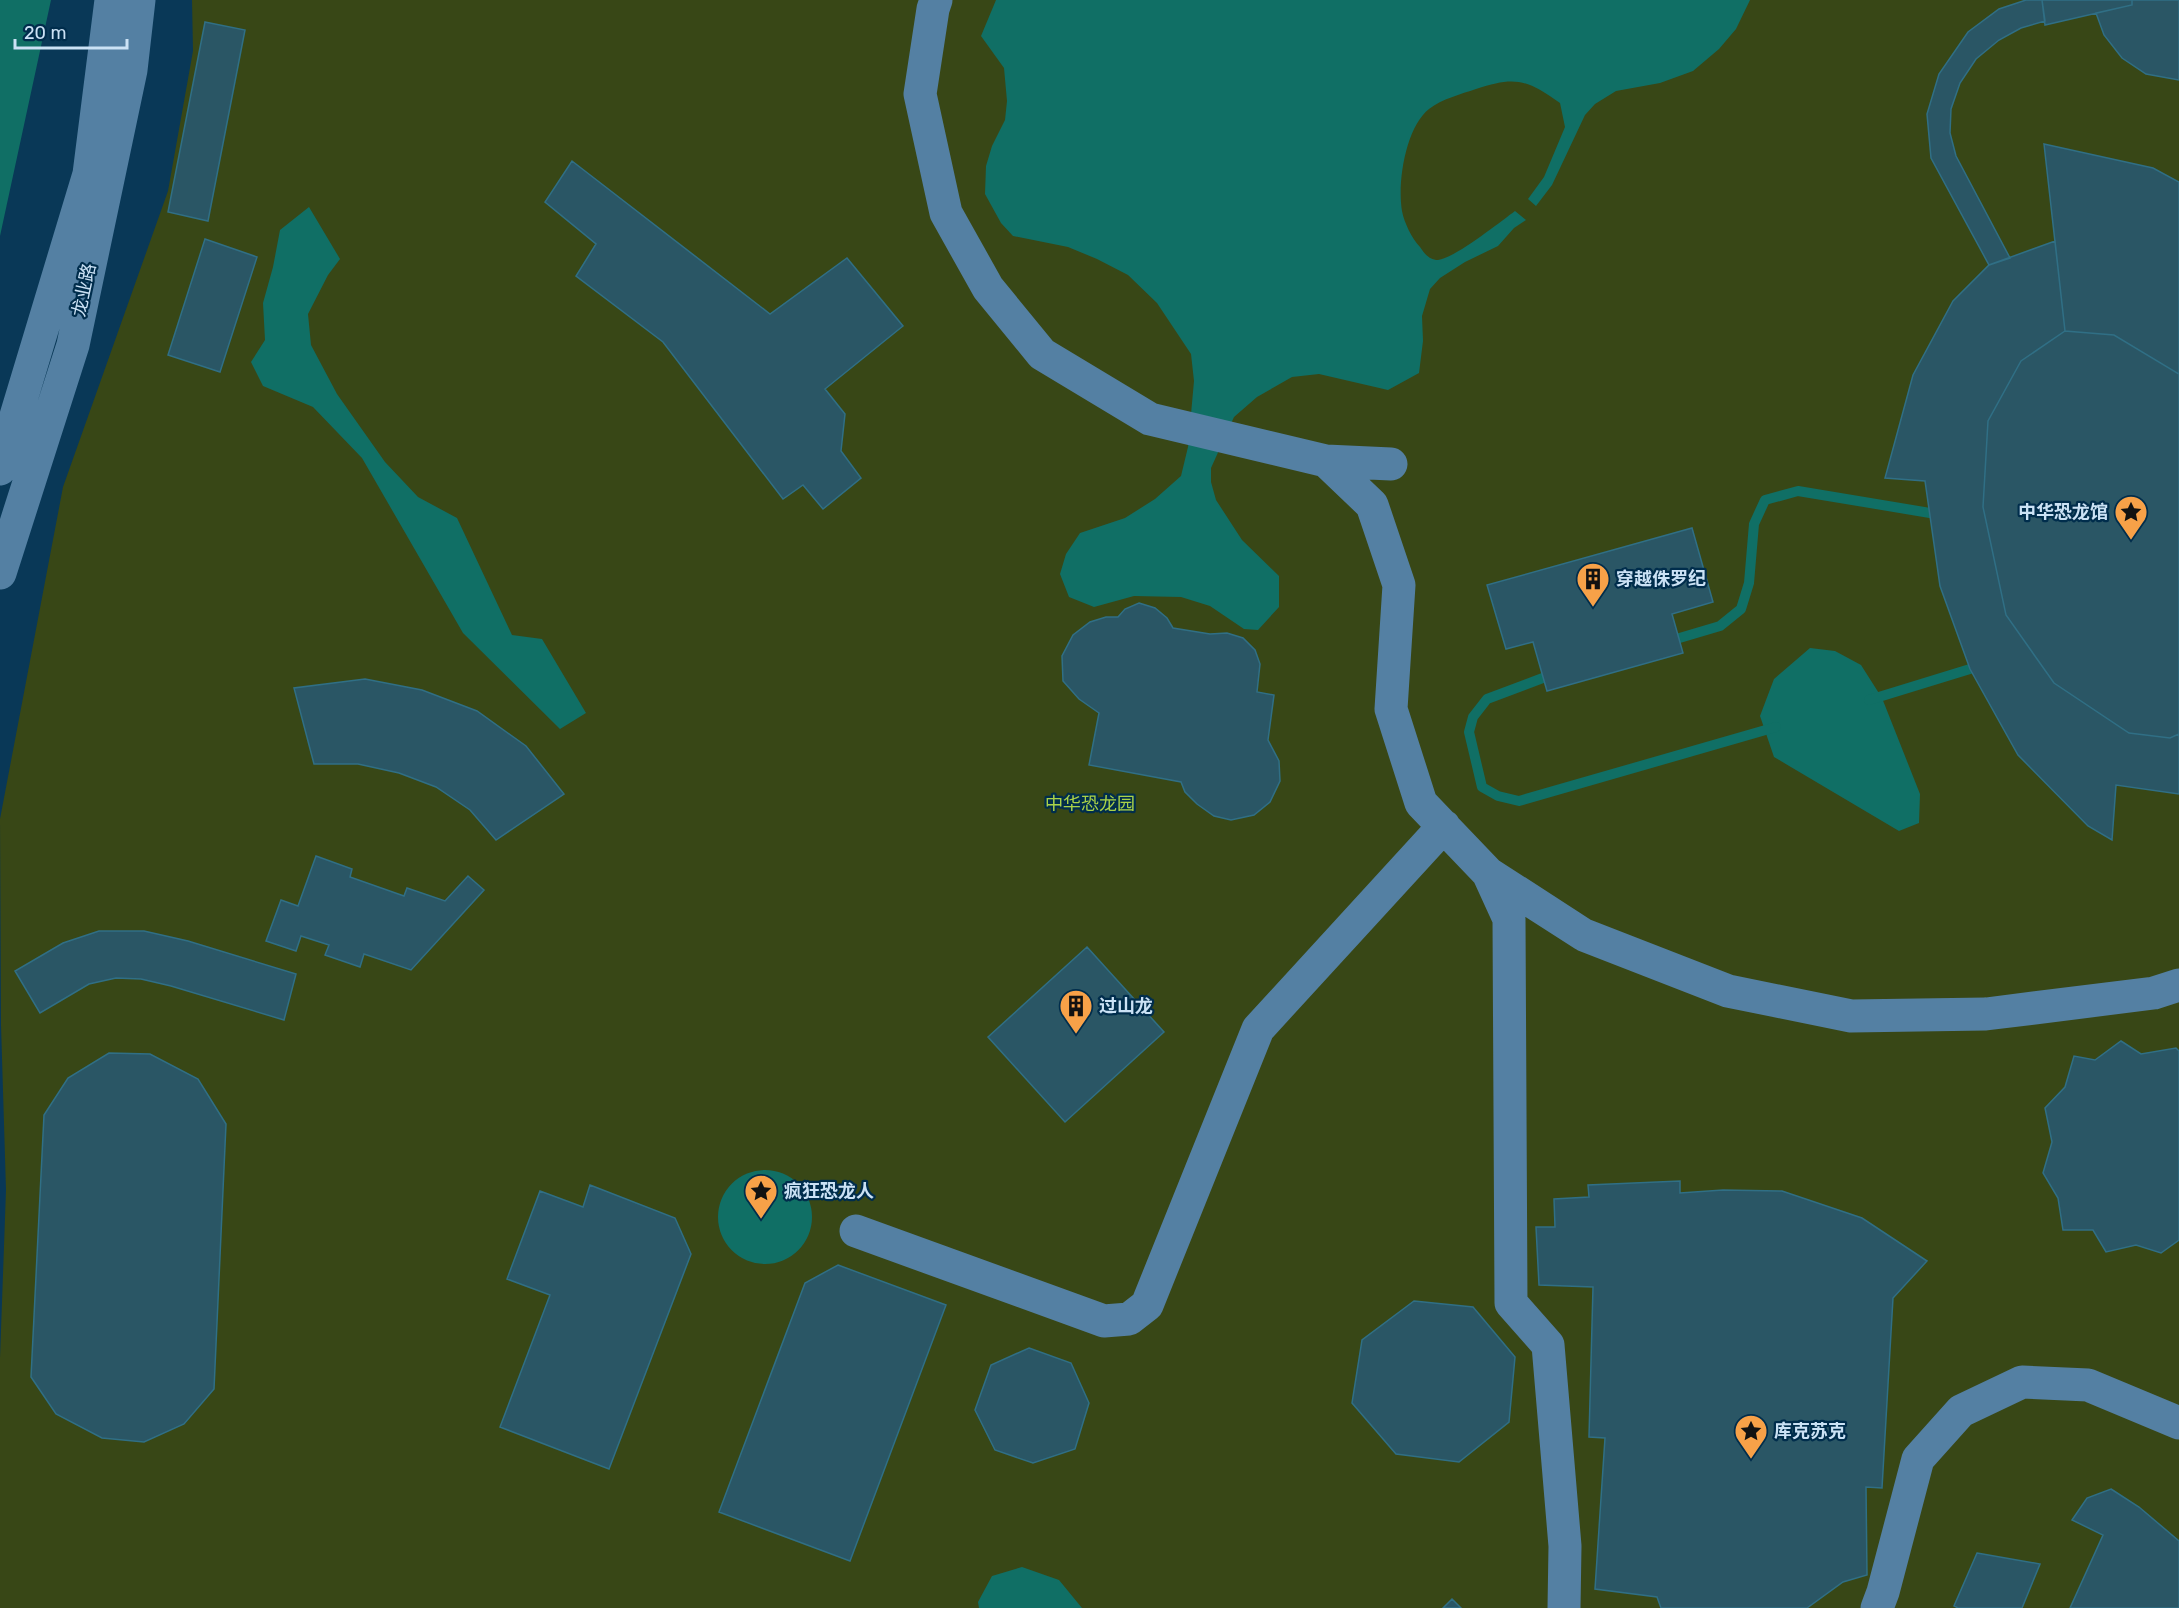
<svg xmlns="http://www.w3.org/2000/svg" width="2179" height="1608" viewBox="0 0 2179 1608" font-family="Rubik,'Noto Sans SC',sans-serif">
  <style>
    .green { fill: #384716 }
    .water { fill: #106f65 }
    .lines { fill: none; stroke-linecap: round; stroke-linejoin: round }
    .stream { stroke: #106f65; stroke-width: 10 }
    .building { fill: #2a5665; stroke: #306f85; stroke-width: 1.5 }
    .minor { stroke: #5480a3; stroke-width: 33 }
    .labels { text-anchor: middle; stroke-width: 4.5; stroke-linejoin: round; paint-order: stroke }
    .street-label { font-size: 18px; fill: #cbe2f5; stroke: #002d4c }
    .poi-label { font-size: 18px; font-weight: bold; fill: #cbe2f5; stroke: #002d4c; text-anchor: start }
    .park-label { font-size: 18px; fill: #aad248; stroke: #002d4c }
  </style>
  <rect width="100%" height="100%" fill="#093857"/>
  <path class="green" d="M192,0h1987v1608h-2179v-250l6,-168 -5,-165 -1,-206 63,-332 105,-296 25,-140z"/>
  <path class="water" d="M0,0h51l-51,236z
    M996,0h754l-14,29 -17,20 -26,22 -33,12 -44,8 -21,13 -10,11 -33,70 -16,21 -8,-7 16,-22 21,-50 -5,-24c-34,-24 -45,-27 -84,-14 -15,5 -34,10 -47,20 -23,18 -32,73 -27,102 2,11 10,28 18,36 4,6 9,13 18,13 17,-2 62,-38 77,-49l11,9 -12,8 -16,18 -33,16 -25,16 -10,11 -8,27 1,25 -4,32 -31,17 -69,-16 -27,3 -35,20 -23,20 -23,51v14l5,18 26,40 37,36v31l-21,23 -14,-1 -34,-23 -29,-9 -47,-1 -40,11 -25,-10 -9,-23 6,-20 14,-21 45,-15 30,-19 26,-23 7,-29 6,-66 -3,-27 -34,-51 -29,-28 -31,-16 -29,-12 -55,-11 -12,-13 -16,-29 1,-28 6,-20 13,-26 2,-19 -3,-33 -23,-32z
    M309,207l31,52 -12,16 -20,39 3,31 26,49 48,68 33,35 39,21 55,117 30,4 44,74 -26,16 -97,-96 -101,-175 -49,-51 -50,-21 -12,-24 14,-22 -2,-37 10,-36 7,-37z
    M1810,648l25,3 26,14 21,33 38,96 -1,29 -20,8 -125,-74 -14,-41 14,-37z
    M718 1217a47 47 0 1 1 94 0a47 47 0 1 1-94 0Z
    M1022,1567l37,13 23,28h-103l-1,-6 14,-26z"/>
  <g class="lines">
    <path class="stream" d="M1666,642l54,-16 21,-17 8,-26 5,-59 11,-24 33,-9 132,22
      M1556,673l-69,26 -14,18 -4,15 13,55 16,9 21,5 257,-74
      M1869,700l101,-31"/>
  </g>
  <path class="building" d="M2026,0h16l3,21 -24,7 -22,12 -23,19 -16,24 -9,26 -1,24 6,23 54,102 -21,7 -58,-107 -4,-44 12,-40 29,-42 31,-23z
    M2042,0h90v5l-87,20z
    M2132,0h47v80l-33,-6 -24,-16 -18,-23 -8,-22 36,-8z
    M205,22l40,8 -37,191 -40,-9z
    M2044,144l109,24 26,14v192l-65,-39 -49,-4z
    M572,161l198,153 77,-56 56,68 -78,63 20,25 -4,37 20,27 -38,31 -20,-24 -20,14 -120,-157 -87,-66 20,-32 -51,-42z
    M205,239l52,18 -37,115 -52,-17z
    M2055,241l10,90 -44,30 -33,60 -5,86 23,108 48,68 75,50 41,5 9,-4v60l-63,-9 -4,55 -24,-14 -70,-71 -48,-86 -30,-83 -15,-105 -40,-3 28,-103 40,-74 36,-36z
    M2065,331l49,4 65,39v360l-9,4 -41,-5 -75,-50 -48,-68 -23,-108 5,-86 33,-60z
    M1692,528l21,74 -41,12 11,39 -136,38 -14,-49 -27,7 -19,-64z
    M1139,603l16,5 12,10 6,10 37,6 17,-1 16,5 12,12 5,14 -3,28 17,3 -6,45 11,21 1,20 -10,21 -16,13 -23,5 -17,-4 -17,-12 -12,-12 -4,-10 -92,-17 10,-52 -20,-14 -16,-18 -1,-25 11,-21 17,-13 16,-5h12l7,-8z
    M365,679l57,11 55,21 49,35 38,48 -68,46 -26,-30 -34,-23 -37,-14 -41,-9h-44l-20,-76z
    M316,856l36,13 -2,8 54,19 3,-8 38,13 23,-25 16,14 -73,80 -47,-16 -4,13 -35,-12 4,-10 -28,-9 -5,15 -30,-10 15,-41 17,6z
    M99,931h45l44,10 108,33 -12,46 -113,-34 -30,-7 -25,-1 -27,6 -49,29 -25,-42 48,-28z
    M1087,947l77,85 -99,90 -77,-85z
    M2121,1041l20,13 35,-6 3,3v189l-18,13 -25,-8 -30,7 -13,-22h-30l-5,-32 -15,-25 9,-31 -7,-34 20,-21 9,-31 21,4z
    M109,1053l41,1 48,25 28,45 -12,265 -30,35 -40,18 -42,-4 -46,-24 -25,-37 13,-262 24,-37z
    M1680,1181v12l43,-3 59,1 80,27 65,43 -34,37 -11,190 -16,-1 1,88 -24,7 -36,26h-146l-4,-11 -62,-8 10,-151 -16,-1 4,-150 -54,-2 -3,-58h19l-1,-28 35,-2 -1,-12z
    M590,1185l85,33 16,36 -82,215 -109,-42 50,-132 -43,-16 33,-88 43,16z
    M838,1265l108,40 -96,256 -131,-49 86,-229z
    M1414,1301l59,6 42,50 -6,65 -50,40 -63,-8 -44,-51 10,-63z
    M1029,1348l42,15 18,40 -14,46 -42,14 -38,-13 -20,-40 16,-45z
    M2111,1489l28,18 40,34v67h-109l33,-73 -31,-15 15,-22z
    M1977,1553l63,11 -18,44h-64l-4,-2z
    M1452,1599l9,9h-18z"/>
  <g class="lines">
    <path class="minor" d="M936,0l-3,9 -13,85 26,119 42,75 54,66 108,65 176,42 46,44 27,80 -8,124 30,94 67,70 96,62 144,56 123,25 135,-2 168,-21 25,-8
      M1326,461l65,3
      M0,469l89,-295 22,-174
      M0,573l73,-228 58,-275 8,-70
      M1488,873l21,46 2,384 37,42 17,201 -1,62
      M856,1231l248,90 25,-2 18,-14 111,-276 186,-203
      M1877,1608l6,-16 35,-133 43,-48 61,-29 66,3 91,38"/>
  </g>
  <defs>
    <g id="sight-pin" transform="scale(1.725)"><path d="M0 17L-7.5 6A9.5 9.5 0 1 1 7.5 6Z" fill="#f7a148" stroke="#002d4c"/><path d="M0-6L1.8-2.2L6-1.7L2.9 1.2L3.7 5.4L0 3.3L-3.7 5.4L-2.9 1.2L-6-1.7L-1.8-2.2Z" fill="#111"/></g>
    <g id="building-pin" transform="scale(1.725)"><path d="M0 17L-7.5 6A9.5 9.5 0 1 1 7.5 6Z" fill="#f7a148" stroke="#002d4c"/><path d="M-4-6H4V6H1V3H-1V6H-4ZM-2.5-4.3h1.7v1.8h-1.7ZM.8-4.3h1.7v1.8H.8ZM-2.5-1h1.7V.8h-1.7ZM.8-1h1.7V.8H.8Z" fill="#111"/></g>
  </defs>
  <g fill-rule="evenodd">
    <use href="#sight-pin" x="2131" y="512"/>
    <use href="#building-pin" x="1593" y="579"/>
    <use href="#building-pin" x="1076" y="1006"/>
    <use href="#sight-pin" x="761" y="1191"/>
    <use href="#sight-pin" x="1751" y="1431"/>
  </g>
  <g class="labels">
    <g class="street-label">
      <text transform="translate(84 290) rotate(-78)" y="6">龙业路</text>
    </g>
    <g class="poi-label">
      <text x="2108" y="518" text-anchor="end">中华恐龙馆</text>
      <text x="1616" y="585">穿越侏罗纪</text>
      <text x="1099" y="1012">过山龙</text>
      <text x="784" y="1197">疯狂恐龙人</text>
      <text x="1774" y="1437">库克苏克</text>
    </g>
    <g class="park-label">
      <text x="1090" y="810">中华恐龙园</text>
    </g>
  </g>
  <path d="M15 39v9h112v-9" fill="none" stroke="#cbe2f5" stroke-width="3"/>
  <text x="24" y="39" font-size="18" fill="#cbe2f5" stroke="#002d4c" stroke-width="4.5" paint-order="stroke">20 m</text>
</svg>
